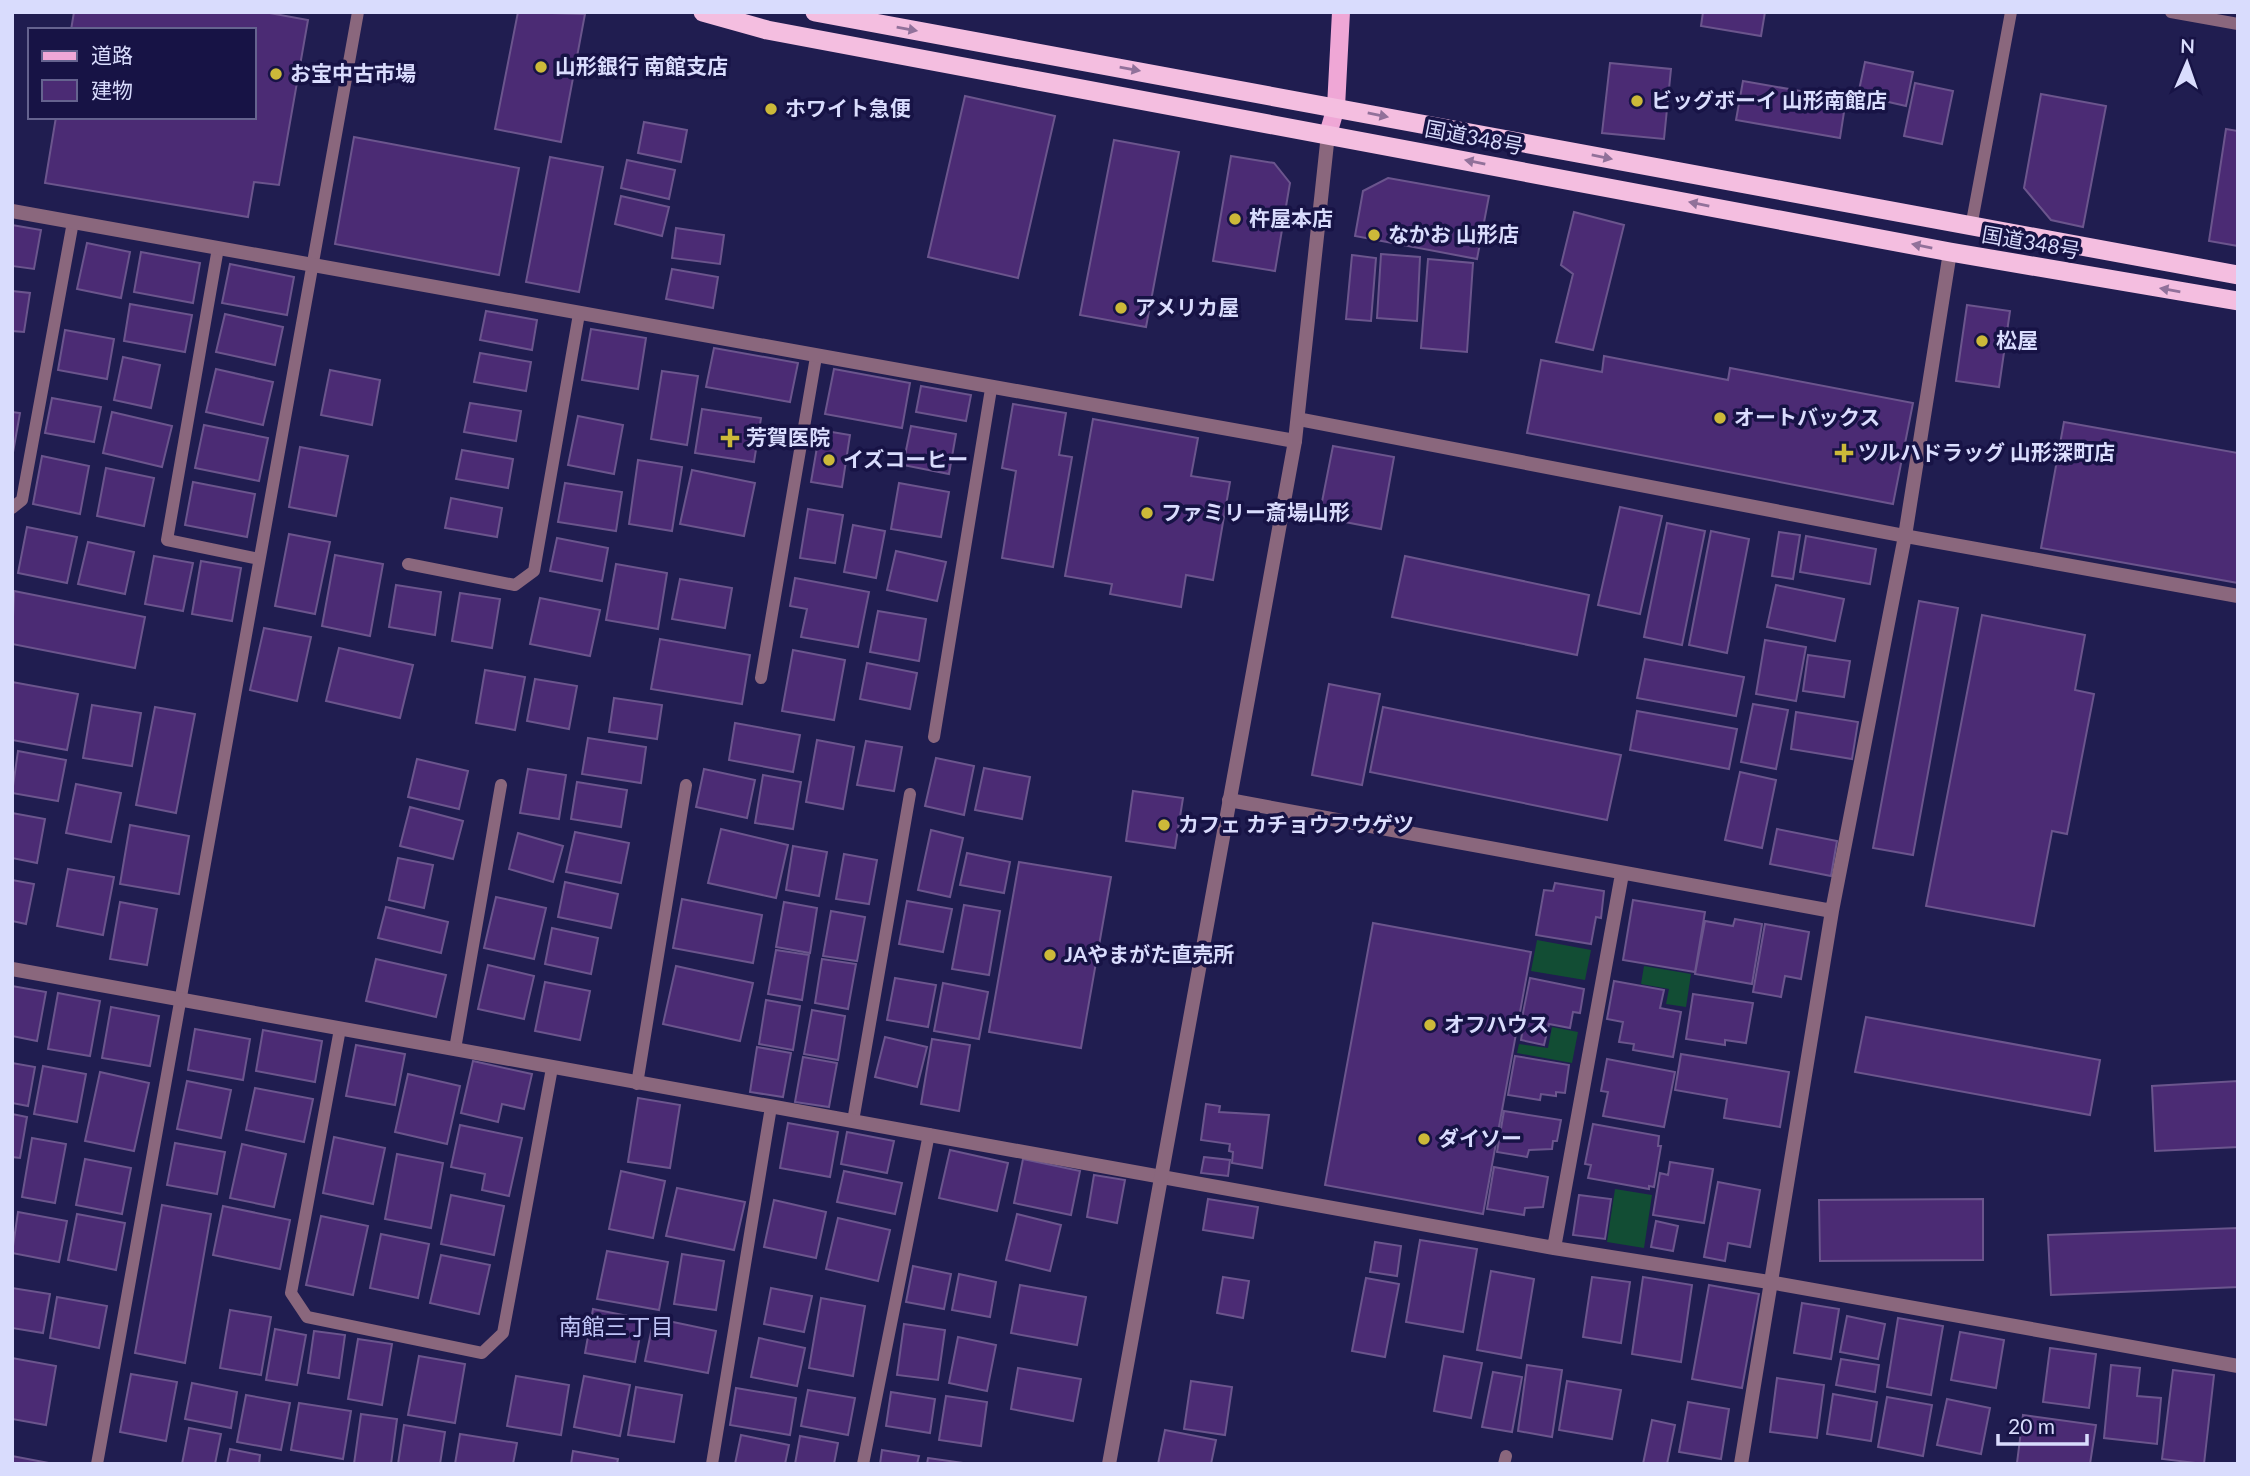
<svg xmlns="http://www.w3.org/2000/svg" width="2250" height="1476" viewBox="0 0 2250 1476" font-family="Lato,'Noto Sans JP',sans-serif">
  <style>
    .green { fill: #124d34 }
    .building { fill: #4b2b74; stroke: #6b558d; stroke-width: 2 }
    .lines { fill: none; stroke-linecap: round; stroke-linejoin: round }
    .service { stroke: #8a677d; stroke-width: 12 }
    .minor { stroke: #8a677d; stroke-width: 14 }
    .tertiary { stroke: #8a677d; stroke-width: 14 }
    .primary { stroke: #efa7d6; stroke-width: 18 }
    .trunk { stroke: #f4bee0; stroke-width: 19 }
    .oneway { fill: #91719a }
    .poi-dot { fill: #ccb939; stroke: #171345; stroke-width: 2.5 }
    .labels { text-anchor: middle; stroke-width: 7; stroke-linejoin: round; paint-order: stroke }
    .poi-label { font-size: 21px; font-weight: bold; fill: #d9dcfd; stroke: #171345; text-anchor: start }
    .street-label { font-size: 21px; fill: #d9dcfd; stroke: #171345 }
    .neighbourhood-label { font-size: 23px; fill: #bfc3f6; stroke: #171345 }
  </style>
  <rect width="100%" height="100%" fill="#201d50"/>
  <path class="green" d="M1537,940l54,10 -6,30 -54,-9z
    M1644,966l47,8 -5,33 -20,-3 3,-15 -28,-5z
    M1552,1027l26,5 -6,31 -55,-10 2,-9 29,4z
    M1615,1189l37,6 -8,53 -37,-6z"/>
  <path class="building" d="M74,12h190l44,8 -29,165 -25,-3 -6,35 -203,-34 11,-66h198v-87h-183z
    M518,12l67,2 -24,128 -66,-13z
    M1703,12h62l-4,24 -60,-10z
    M1865,62l48,10 -7,34 -48,-11z
    M1610,63l61,6 -7,70 -62,-6z
    M1743,81l103,18 -6,39 -104,-18z
    M1915,83l38,8 -11,53 -38,-8z
    M2041,94l65,12 -23,121 -32,-7 -27,-32z
    M965,96l90,20 -37,162 -90,-21z
    M644,122l43,8 -6,32 -43,-9z
    M2226,129l12,2v115l-29,-5z
    M354,137l165,31 -20,107 -164,-31z
    M1114,140l65,12 -33,175 -66,-12z
    M1231,156l43,7 16,20 -15,88 -62,-10z
    M550,157l53,10 -24,125 -53,-10z
    M627,160l48,10 -6,29 -48,-11z
    M1388,178l101,18 -12,63 -122,-23 8,-45z
    M621,196l48,11 -7,29 -47,-12z
    M1574,212l50,13 -31,125 -37,-8 17,-68 -12,-9z
    M12,225l29,5 -7,39 -22,-3z
    M676,228l48,7 -4,29 -48,-6z
    M87,243l43,9 -9,46 -44,-9z
    M141,252l59,11 -7,40 -59,-11z
    M1381,254l39,3 -3,64 -40,-3z
    M1352,255l24,3 -5,63 -25,-2z
    M1428,259l45,4 -6,89 -46,-4z
    M230,264l64,13 -7,38 -65,-12z
    M672,269l46,8 -5,31 -47,-9z
    M12,291l18,2 -6,39 -12,-1z
    M130,304l62,11 -7,37 -61,-11z
    M1967,305l43,6 -11,76 -43,-6z
    M486,311l51,9 -5,30 -52,-10z
    M225,314l58,13 -8,38 -59,-13z
    M591,329l55,9 -8,51 -56,-9z
    M65,330l49,9 -7,40 -49,-9z
    M714,348l84,15 -8,39 -84,-15z
    M480,353l51,9 -5,29 -52,-9z
    M1604,356l124,24 2,-12 183,35 -20,101 -366,-71 14,-73 61,12z
    M123,357l37,8 -9,43 -37,-8z
    M216,369l57,13 -10,43 -57,-13z
    M834,369l76,14 -8,45 -77,-14z
    M330,370l50,10 -8,45 -51,-10z
    M662,371l36,5 -11,69 -36,-6z
    M921,386l50,9 -5,26 -50,-9z
    M52,398l49,9 -7,35 -49,-9z
    M470,403l51,8 -5,30 -52,-9z
    M1013,404l53,9 -7,42 13,2 -19,110 -51,-9 14,-87 -14,-3z
    M702,409l59,9 -7,44 -59,-9z
    M12,412l8,1 -8,45z
    M112,412l60,14 -10,41 -59,-14z
    M578,416l45,9 -9,49 -46,-9z
    M1093,419l105,19 -7,38 39,6 -17,98 -27,-5 -5,32 -71,-13 2,-10 -47,-8z
    M2064,422l174,31v130l-197,-35z
    M204,425l64,13 -9,43 -64,-13z
    M911,426l45,8 -7,40 -46,-9z
    M820,430l30,5 -8,52 -31,-5z
    M1333,446l61,11 -13,72 -62,-12z
    M300,447l48,9 -12,60 -47,-9z
    M462,450l51,9 -5,29 -52,-9z
    M42,456l47,10 -9,48 -47,-10z
    M638,460l44,7 -10,64 -43,-7z
    M106,468l48,10 -10,48 -47,-10z
    M692,470l63,13 -11,53 -64,-12z
    M193,482l62,12 -8,43 -62,-12z
    M565,483l57,9 -6,39 -58,-9z
    M899,483l50,9 -8,45 -50,-8z
    M451,498l51,10 -5,29 -52,-9z
    M1620,507l42,9 -22,98 -42,-9z
    M808,509l35,6 -8,48 -35,-5z
    M1667,523l38,8 -23,114 -38,-8z
    M853,525l32,6 -9,47 -32,-6z
    M27,527l50,10 -10,46 -49,-10z
    M1711,531l38,8 -22,114 -38,-8z
    M1779,532l21,3 -7,44 -21,-3z
    M289,534l41,8 -15,72 -40,-8z
    M1806,536l70,13 -6,35 -70,-12z
    M557,538l51,10 -6,33 -52,-10z
    M88,542l46,10 -9,42 -47,-10z
    M896,551l50,11 -9,39 -50,-11z
    M335,555l48,9 -13,72 -48,-10z
    M154,556l39,7 -10,48 -38,-7z
    M1405,556l184,39 -12,60 -185,-38z
    M201,561l40,7 -9,53 -40,-7z
    M616,564l51,9 -9,56 -52,-9z
    M795,578l74,14 -11,55 -57,-10 6,-28 -17,-3z
    M680,579l52,9 -7,40 -53,-9z
    M396,585l45,7 -6,43 -46,-8z
    M1776,585l68,14 -9,42 -68,-14z
    M14,591l131,26 -10,51 -123,-24z
    M460,593l40,6 -8,49 -40,-7z
    M540,598l60,12 -10,46 -60,-12z
    M1919,601l39,7 -45,247 -40,-7z
    M878,611l48,8 -7,42 -49,-9z
    M1982,615l103,20 -10,55 19,4 -27,140 -15,-3 -18,95 -108,-20z
    M264,628l47,9 -14,64 -47,-11z
    M660,639l90,16 -8,49 -91,-15z
    M1765,640l41,7 -10,54 -40,-7z
    M339,648l74,17 -13,53 -74,-17z
    M793,650l52,10 -11,60 -52,-9z
    M1808,655l42,6 -6,36 -41,-6z
    M1645,659l99,18 -8,39 -99,-18z
    M867,663l50,10 -7,36 -50,-10z
    M485,670l40,7 -10,53 -39,-7z
    M535,679l42,7 -8,43 -42,-8z
    M12,682l66,12 -11,56 -55,-10z
    M1329,684l51,10 -18,91 -50,-10z
    M614,698l48,7 -5,34 -48,-7z
    M1753,704l35,6 -12,59 -35,-7z
    M92,705l49,8 -9,53 -49,-8z
    M155,707l40,7 -19,99 -40,-8z
    M1383,707l238,48 -14,65 -237,-48z
    M1637,711l100,18 -8,40 -99,-19z
    M1796,712l62,10 -6,37 -61,-10z
    M735,723l65,12 -7,37 -64,-12z
    M588,738l58,9 -5,36 -59,-9z
    M817,740l37,7 -11,62 -37,-7z
    M866,741l36,6 -8,44 -37,-6z
    M18,751l48,9 -8,41 -46,-8z
    M936,758l38,8 -10,49 -39,-9z
    M417,759l51,12 -9,38 -51,-12z
    M984,768l46,9 -8,42 -47,-9z
    M528,769l38,6 -7,44 -39,-6z
    M704,769l51,11 -8,38 -51,-11z
    M1740,772l36,8 -14,68 -37,-8z
    M763,775l38,7 -8,47 -38,-6z
    M577,782l50,8 -6,37 -50,-8z
    M76,784l45,9 -10,49 -45,-9z
    M1133,791l50,7 -8,50 -49,-7z
    M410,807l53,14 -10,38 -53,-13z
    M12,813l33,6 -8,44 -25,-5z
    M130,825l59,11 -10,58 -59,-10z
    M721,829l67,16 -12,53 -68,-15z
    M1777,829l60,12 -6,35 -61,-12z
    M931,830l32,8 -13,59 -32,-7z
    M575,832l54,11 -8,40 -55,-11z
    M518,833l45,13 -10,36 -44,-13z
    M793,846l34,6 -8,44 -33,-6z
    M967,853l43,9 -6,31 -44,-8z
    M844,854l33,6 -8,44 -33,-5z
    M398,858l35,7 -9,43 -35,-8z
    M1019,862l92,15 -30,171 -92,-16z
    M68,869l46,8 -11,58 -46,-9z
    M12,880l22,4 -8,40 -14,-3z
    M565,882l53,12 -7,34 -53,-11z
    M1555,883l49,8 -3,27 -5,-1 -5,27 -55,-9 8,-45 9,1z
    M496,897l50,11 -12,51 -50,-11z
    M682,899l80,16 -9,48 -80,-15z
    M1633,900l72,12 -10,60 -72,-12z
    M907,901l45,8 -9,43 -44,-8z
    M120,902l37,7 -10,56 -37,-6z
    M784,902l33,6 -7,45 -34,-6z
    M964,905l36,6 -11,64 -37,-6z
    M386,907l62,15 -7,31 -63,-15z
    M831,911l34,6 -8,44 -34,-5z
    M1735,919l27,5 -10,60 -57,-10 10,-53 28,5z
    M1373,923l158,29 -48,262 -158,-29z
    M1765,924l44,8 -8,47 -16,-3 -4,21 -28,-5z
    M552,928l46,10 -7,36 -46,-10z
    M776,950l33,5 -7,45 -34,-6z
    M376,959l70,16 -10,42 -70,-16z
    M822,959l34,5 -8,45 -33,-6z
    M488,965l46,11 -10,43 -46,-10z
    M676,966l77,17 -13,58 -77,-17z
    M895,978l41,7 -8,42 -41,-7z
    M1530,978l54,11 -4,24 -7,-1 -3,16 -21,-4 -5,21 -23,-5 1,-6 -3,-1z
    M1614,981l50,9 -4,18 21,4 -8,45 -40,-7 1,-6 -15,-2 4,-20 -16,-3z
    M545,982l45,9 -10,49 -45,-9z
    M943,983l45,9 -9,47 -45,-8z
    M12,986l34,6 -9,49 -25,-5z
    M58,993l42,8 -10,55 -42,-7z
    M1693,994l60,9 -7,40 -21,-3v5l-39,-6z
    M766,1000l34,6 -7,44 -34,-6z
    M111,1007l48,9 -9,50 -48,-8z
    M812,1010l33,6 -7,44 -34,-6z
    M1866,1017l234,43 -10,55 -235,-43z
    M195,1029l55,10 -7,41 -55,-10z
    M263,1030l59,11 -7,41 -59,-11z
    M885,1037l42,10 -10,40 -42,-10z
    M932,1039l38,6 -11,66 -38,-7z
    M356,1045l49,9 -10,51 -49,-9z
    M757,1047l34,6 -8,44 -33,-5z
    M1681,1054l108,18 -9,55 -56,-9 3,-19 -52,-9z
    M1515,1056l54,9 -4,28 -9,-1v4l-15,-2 -1,6 -32,-5z
    M803,1057l34,6 -8,44 -34,-5z
    M1607,1059l68,13 -11,55 -61,-11 5,-24 -7,-1z
    M473,1061l59,13 -8,35 -22,-5 -4,18 -37,-9z
    M12,1063l23,4 -7,39 -16,-3z
    M43,1066l43,8 -9,48 -43,-8z
    M100,1072l49,11 -15,68 -49,-10z
    M408,1074l52,12 -13,58 -52,-12z
    M187,1081l44,9 -10,48 -44,-9z
    M2238,1081v66l-83,4 -3,-65z
    M255,1088l58,11 -9,43 -58,-12z
    M638,1098l42,7 -10,63 -42,-6z
    M1206,1104l14,2 -1,6 50,3 -7,53 -30,-5 1,-11 -4,-1 1,-7 -29,-4z
    M1504,1111l57,9 -4,21h-4l-1,8 -23,1 -2,7 -30,-5z
    M12,1114l15,3 -7,41 -8,-1z
    M788,1123l50,9 -8,45 -50,-9z
    M1593,1124l66,12 -1,10h3l-7,41 -5,-1v3l-61,-11 3,-13 -6,-1z
    M460,1125l62,13 -13,58 -27,-6 3,-16 -34,-7z
    M847,1132l47,9 -7,32 -46,-9z
    M334,1137l51,11 -12,56 -50,-11z
    M32,1138l34,6 -11,59 -33,-6z
    M175,1143l50,9 -8,42 -50,-9z
    M242,1144l44,10 -12,53 -44,-9z
    M950,1150l58,13 -11,48 -58,-13z
    M397,1154l46,9 -12,65 -46,-9z
    M1204,1157l26,3 -2,16 -27,-3z
    M85,1159l46,9 -9,46 -46,-9z
    M1023,1159l57,12 -9,44 -57,-12z
    M1670,1162l43,7 -9,54 -51,-8 7,-42 8,2z
    M1494,1167l54,10 -5,30 -18,1 -1,7 -37,-6z
    M621,1171l44,10 -12,57 -44,-9z
    M844,1171l58,12 -7,31 -58,-12z
    M1094,1175l31,5 -8,43 -30,-6z
    M1718,1182l42,8 -10,57 -22,-4 -3,18 -21,-4z
    M677,1188l68,14 -11,48 -68,-14z
    M451,1195l53,11 -10,49 -53,-11z
    M1579,1195l32,4 -6,40 -32,-4z
    M1208,1199l50,8 -5,31 -50,-8z
    M1983,1199v61l-163,1 -1,-61z
    M774,1200l52,12 -10,46 -52,-11z
    M162,1205l49,9 -26,149 -50,-10z
    M223,1206l67,14 -10,49 -67,-14z
    M18,1212l49,9 -8,41 -47,-9z
    M77,1214l48,9 -9,47 -48,-10z
    M1017,1214l44,11 -11,46 -44,-11z
    M321,1216l47,10 -15,69 -47,-10z
    M838,1218l52,12 -12,51 -52,-12z
    M1656,1221l22,5 -5,25 -22,-4z
    M2238,1228v59l-187,8 -3,-60z
    M381,1234l48,10 -11,54 -48,-10z
    M1420,1240l57,9 -14,83 -57,-10z
    M1375,1242l26,4 -4,30 -27,-4z
    M607,1251l61,11 -9,48 -62,-11z
    M682,1254l42,7 -8,49 -42,-6z
    M441,1255l49,10 -11,49 -49,-11z
    M913,1266l38,8 -7,35 -38,-7z
    M1491,1271l43,8 -13,79 -44,-8z
    M959,1274l37,8 -6,35 -38,-7z
    M1223,1277l26,4 -6,37 -26,-5z
    M1592,1277l38,5 -9,61 -38,-6z
    M1643,1277l49,8 -11,77 -49,-8z
    M1366,1278l33,6 -14,73 -33,-6z
    M1020,1285l66,12 -9,48 -66,-12z
    M1709,1285l50,9 -17,94 -50,-9z
    M12,1288l38,6 -7,39 -31,-5z
    M771,1288l41,8 -8,36 -40,-8z
    M57,1297l50,9 -8,42 -49,-10z
    M821,1298l44,8 -12,70 -44,-8z
    M1802,1303l37,6 -8,50 -37,-6z
    M593,1309l50,10 -8,43 -50,-9z
    M230,1310l41,7 -10,58 -41,-7z
    M1847,1316l38,8 -7,35 -38,-7z
    M654,1318l62,13 -8,42 -63,-12z
    M1898,1318l45,8 -12,69 -44,-8z
    M904,1324l41,6 -7,50 -41,-5z
    M275,1329l31,6 -9,50 -31,-5z
    M314,1331l31,4 -6,43 -31,-5z
    M1960,1332l44,8 -8,48 -45,-8z
    M958,1337l38,8 -9,46 -38,-8z
    M759,1338l46,10 -8,38 -46,-9z
    M358,1339l34,5 -10,61 -34,-6z
    M2050,1348l46,6 -7,54 -46,-6z
    M419,1356l46,8 -10,59 -47,-8z
    M1444,1356l38,7 -11,55 -37,-7z
    M12,1358l44,8 -10,59 -34,-6z
    M1841,1359l38,6 -4,27 -39,-7z
    M1527,1365l35,5 -10,67 -34,-6z
    M2111,1365l29,3 -3,28 24,2 -4,46 -53,-6z
    M1018,1368l63,11 -8,42 -62,-12z
    M2173,1370l41,5 -10,89 -42,-5z
    M1493,1372l29,5 -10,55 -30,-5z
    M131,1374l46,8 -11,59 -46,-9z
    M516,1376l53,9 -8,50 -54,-9z
    M584,1376l46,9 -10,51 -46,-9z
    M1777,1378l47,7 -7,53 -47,-6z
    M1191,1381l41,6 -7,48 -41,-6z
    M1567,1381l54,9 -9,49 -53,-9z
    M192,1383l45,9 -6,36 -46,-9z
    M636,1387l46,8 -8,47 -46,-7z
    M736,1388l60,10 -6,37 -60,-10z
    M808,1390l47,8 -7,37 -47,-9z
    M891,1392l44,7 -5,34 -44,-7z
    M1833,1394l44,8 -6,39 -44,-7z
    M246,1395l44,8 -9,47 -44,-8z
    M946,1396l41,6 -6,44 -42,-6z
    M1887,1397l45,8 -9,51 -45,-9z
    M1947,1399l43,9 -9,46 -44,-9z
    M1688,1402l41,7 -8,50 -42,-7z
    M299,1403l52,8 -8,48 -52,-9z
    M361,1414l36,5 -6,45h-37z
    M2023,1415l73,10 -6,39 -73,-1z
    M1652,1420l23,5 -8,39h-24z
    M404,1425l41,7 -5,32h-42z
    M189,1428l32,6 -6,30h-33z
    M1165,1430l51,10 -5,24h-53z
    M460,1434l57,9 -4,21h-58z
    M741,1435l48,10 -4,19h-50z
    M800,1436l38,7 -4,21h-39z
    M230,1449l30,6 -1,9h-32z
    M882,1450l37,6 -2,8h-37z
    M573,1451l45,8 -1,5h-46z
    M12,1456l42,8h-42z
    M928,1458l36,5v1h-37z"/>
  <g class="lines">
    <path class="service" d="M2171,12l67,12
      M1971,227l40,-215
      M218,248l-51,292 92,19
      M12,508l10,-8 51,-278
      M408,564l107,21 19,-14 45,-257
      M761,678l55,-321
      M934,737l57,-348
      M340,1029l-49,264 16,24 175,36 21,-20 49,-265
      M455,1049l46,-264
      M637,1084l49,-299
      M853,1121l57,-327
      M97,1464l261,-1452
      M712,1464l59,-357
      M863,1464l66,-330
      M1504,1464l2,-8"/>
    <path class="minor" d="M12,211l1283,230
      M1298,419l607,117 333,60
      M1229,800l603,111
      M12,969l1542,279 215,34 469,84
      M1554,1248l68,-374
      M1741,1464l91,-553 73,-375 45,-284"/>
    <path class="tertiary" d="M1109,1464l186,-1023 33,-307"/>
    <path class="primary" d="M1328,134l8,-27 5,-95"/>
    <path class="trunk" d="M703,12l64,18 1183,222 288,49
      M815,12l1423,263"/>
  </g>
  <defs><path id="oneway-solid" d="M-6-.8H1V-3.2L6.5 0L1 3.2V.8H-6Z" transform="scale(1.75)"/></defs>
  <g class="oneway">
    <use href="#oneway-solid" transform="translate(907 29) rotate(10)"/>
    <use href="#oneway-solid" transform="translate(1130 69) rotate(10)"/>
    <use href="#oneway-solid" transform="translate(1378 115) rotate(11)"/>
    <use href="#oneway-solid" transform="translate(1602 157) rotate(11)"/>
    <use href="#oneway-solid" transform="translate(1475 162) rotate(-169)"/>
    <use href="#oneway-solid" transform="translate(1699 204) rotate(-169)"/>
    <use href="#oneway-solid" transform="translate(1922 246) rotate(-169)"/>
    <use href="#oneway-solid" transform="translate(2170 290) rotate(-170)"/>
  </g>
  <g class="poi-dot">
    <circle cx="541" cy="67" r="7"/>
    <circle cx="276" cy="74" r="7"/>
    <circle cx="1637" cy="101" r="7"/>
    <circle cx="771" cy="109" r="7"/>
    <circle cx="1235" cy="219" r="7"/>
    <circle cx="1374" cy="235" r="7"/>
    <circle cx="1121" cy="308" r="7"/>
    <circle cx="1982" cy="341" r="7"/>
    <circle cx="1720" cy="418" r="7"/>
    <path d="M726.5 427.5h7v7h7v7h-7v7h-7v-7h-7v-7h7z"/>
    <path d="M1840.5 442.5h7v7h7v7h-7v7h-7v-7h-7v-7h7z"/>
    <circle cx="829" cy="460" r="7"/>
    <circle cx="1147" cy="513" r="7"/>
    <circle cx="1164" cy="825" r="7"/>
    <circle cx="1050" cy="955" r="7"/>
    <circle cx="1430" cy="1025" r="7"/>
    <circle cx="1424" cy="1139" r="7"/>
  </g>
  <g class="labels">
    <g class="poi-label">
      <text x="555" y="74">山形銀行 南館支店</text>
      <text x="290" y="81">お宝中古市場</text>
      <text x="1651" y="108">ビッグボーイ 山形南館店</text>
      <text x="785" y="116">ホワイト急便</text>
      <text x="1249" y="226">杵屋本店</text>
      <text x="1388" y="242">なかお 山形店</text>
      <text x="1135" y="315">アメリカ屋</text>
      <text x="1996" y="348">松屋</text>
      <text x="1734" y="425">オートバックス</text>
      <text x="746" y="445">芳賀医院</text>
      <text x="1858" y="460">ツルハドラッグ 山形深町店</text>
      <text x="843" y="467">イズコーヒー</text>
      <text x="1161" y="520">ファミリー斎場山形</text>
      <text x="1178" y="832">カフェ カチョウフウゲツ</text>
      <text x="1064" y="962">JAやまがた直売所</text>
      <text x="1444" y="1032">オフハウス</text>
      <text x="1438" y="1146">ダイソー</text>
    </g>
    <g class="street-label">
      <text transform="translate(1474 138) rotate(11)" y="7">国道348号</text>
      <text transform="translate(2031 243) rotate(10)" y="7">国道348号</text>
    </g>
    <g class="neighbourhood-label">
      <text x="616" y="1335">南館三丁目</text>
    </g>
  </g>
  <rect width="2250" height="1476" fill="none" stroke="#d9dcfd" stroke-width="28"/>
  <rect x="28" y="28" width="228" height="91" fill="#171345" stroke="#65638f" stroke-width="2"/>
  <rect x="42" y="51" width="35" height="10" fill="#efa7d6" stroke="#65638f" stroke-width="2"/>
  <text x="91" y="63" font-size="21" fill="#d9dcfd">道路</text>
  <rect x="42" y="80" width="35" height="21" fill="#4b2b74" stroke="#65638f" stroke-width="2"/>
  <text x="91" y="98" font-size="21" fill="#d9dcfd">建物</text>
  <g transform="translate(2187 63) rotate(2)" stroke="#171345" stroke-width="5" paint-order="stroke">
  <path d="M0-5L12 26L0 18L-12 26Z" fill="#d9dcfd"/>
  <text y="-10" font-size="19" font-weight="bold" text-anchor="middle" fill="#d9dcfd">N</text>
  </g>
  <path d="M1998 1434v10h89v-10" fill="none" stroke="#d9dcfd" stroke-width="3.5"/>
  <text x="2008" y="1434" font-size="21" fill="#d9dcfd" stroke="#171345" stroke-width="5" paint-order="stroke">20 m</text>
</svg>
